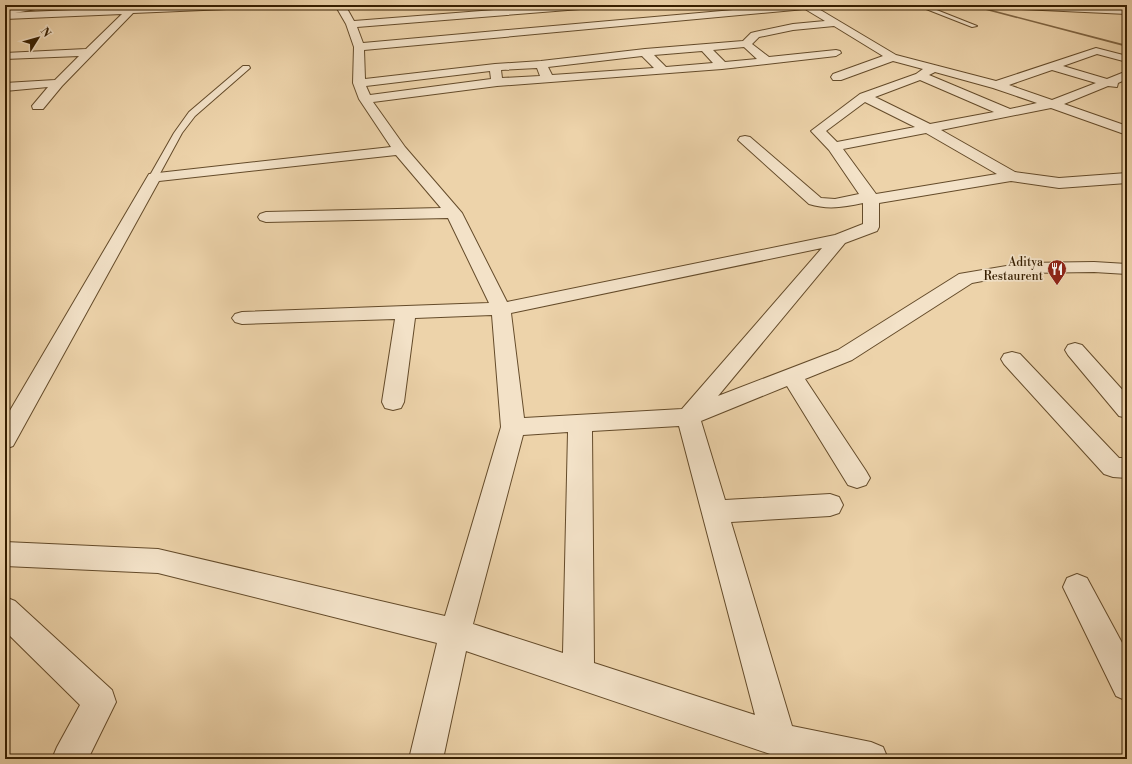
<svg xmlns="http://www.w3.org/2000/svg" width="1132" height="764" viewBox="0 0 1132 764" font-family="'Libre Bodoni',serif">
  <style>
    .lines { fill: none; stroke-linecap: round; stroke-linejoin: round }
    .stream { fill: #7f6543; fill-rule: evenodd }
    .lane-casing { stroke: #644b2a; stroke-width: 2 }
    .street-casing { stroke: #644b2a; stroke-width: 2 }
    .lane { fill: #f3e2c8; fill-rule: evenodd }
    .street { fill: #f3e2c8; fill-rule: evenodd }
    .labels { text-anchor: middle; stroke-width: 3.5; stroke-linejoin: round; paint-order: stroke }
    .poi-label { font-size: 12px; fill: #361e00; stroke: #f3e2c8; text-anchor: end }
  </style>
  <rect width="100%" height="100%" fill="#edd3aa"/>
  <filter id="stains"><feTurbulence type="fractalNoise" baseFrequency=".005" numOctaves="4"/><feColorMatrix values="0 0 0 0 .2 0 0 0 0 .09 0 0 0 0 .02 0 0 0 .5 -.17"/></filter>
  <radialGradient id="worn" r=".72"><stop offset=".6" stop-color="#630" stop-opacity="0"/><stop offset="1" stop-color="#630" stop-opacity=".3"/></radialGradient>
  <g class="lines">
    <path class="stream" d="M967,5h6l154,40v2z"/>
    <g class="lane-casing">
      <path id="lane" d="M42,5h14l-51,10v-4z
        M916,5h8l53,21 -5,1z
        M243,66h6l1,2 -55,48 -13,17 -25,46h-6l-2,-2 25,-44 15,-21z"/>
    </g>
    <g class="street-casing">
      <path id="street" d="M187,5h68l-5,3 -117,5 -71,73 -19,23h-10l-1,-3 16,-19 -43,4v-8l50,-3 24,-24 -74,3v-6l81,-4 36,-35 -117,5v-6z
        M335,5h10l9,16 203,-16h41l-5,3 -236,19 6,16 425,-38h24l84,50 100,26 100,-33 31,8v6l-30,-8 -34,12 44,13 20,-8v8l-9,4 -1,4 -9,-1 -44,18 63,22v9l-76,-27 -110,22 74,42 44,6 68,-5v10l-68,5 -48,-7 -132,22v24l-2,4 -32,12 -127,153 120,-46 121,-76 65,-11 70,-1 33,2v10l-33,-2 -70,1 -52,10 -120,77 -47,19 61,92 4,7 -4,7 -9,3 -9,-3 -61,-99 -86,35 24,79 105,-6 9,3 4,8 -4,8 -9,3 -99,6 61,204 79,16 12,5 5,12h-99l-10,-2 -313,-106 -23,108h-34l28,-116 -279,-70 -153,-7v-24l153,7 287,67 56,-189 -9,-112 -77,3 -11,84 -3,6 -8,2 -8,-2 -3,-6 13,-83 -153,5 -7,-2 -3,-4 3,-4 7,-2 247,-9 -41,-85 -182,4 -6,-2 -2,-3 2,-3 6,-2 175,-4 -45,-53 -237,26 -146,265 -8,3v-30l144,-245 242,-27 -32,-48 -6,-16 1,-36 -8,-23zM805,9l20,12 -32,3 -38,8 -4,1 -8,8 -98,8 -104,12 -46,3 -130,15 -1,-29zM834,26l49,30 -50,18 -2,3 2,3h8l52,-19 30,8 -7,5 -56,20 -49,37 18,19 30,44 -24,5 -14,-1 -71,-61 -5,-1 -5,1 -2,3 71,64c19,6 35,3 54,-1v21l-28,11 -328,67 -45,-89 -57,-66 -32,-45 124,-16 225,-17 114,-13 5,-3 -1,-2 -4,-1 -67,7 -17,-13 7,-7 34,-7zM744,47l13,12 -32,3 -12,-12zM702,51l11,12 -47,4 -12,-12zM642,56l12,12 -102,7 -4,-8zM537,68l3,8 -38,2 -1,-8zM1052,70l44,13 -44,17 -43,-15zM490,71l1,8 -121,16 -4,-9zM935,72l58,16 44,15 -27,6 -81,-34zM920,80l74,32 -64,12 -55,-27zM865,102l50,25 -78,15 -11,-11zM926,133l71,41 -121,20 -33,-45zM822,248l-140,161 -158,9 -13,-105zM679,426l76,289 -161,-52 -2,-232zM568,432l-5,221 -90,-29 50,-189z
        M997,5h64l66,3v6l-125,-6z
        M1075,343l7,2 45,50v23l-8,-2 -51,-61 -3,-5 3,-5z
        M1012,352l8,2 99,104h8v20l-14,-1 -9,-3 -100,-110 -3,-5 3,-5z
        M1077,574l10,4 40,74v49l-11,-5 -53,-109 4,-9z
        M5,597l10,4 97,89 4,12 -28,57h-36l5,-12 23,-42 -75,-74z"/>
    </g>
    <use href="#lane" class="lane"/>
    <use href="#street" class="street"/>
  </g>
  <defs>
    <g id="restaurant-pin" transform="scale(1)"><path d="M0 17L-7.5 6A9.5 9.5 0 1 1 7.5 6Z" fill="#8f2418" stroke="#f3e2c8"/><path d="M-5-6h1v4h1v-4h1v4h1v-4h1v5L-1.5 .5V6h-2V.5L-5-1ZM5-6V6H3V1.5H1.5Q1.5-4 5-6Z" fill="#fff"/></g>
  </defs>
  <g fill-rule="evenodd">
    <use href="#restaurant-pin" x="1057" y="269"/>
  </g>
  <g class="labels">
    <g class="poi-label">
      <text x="1043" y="266">Aditya<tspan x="1043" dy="14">Restaurent</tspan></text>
    </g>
  </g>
  <rect width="1132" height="764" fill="none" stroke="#edd3aa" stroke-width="20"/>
  <rect x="6" y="6" width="1120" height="752" fill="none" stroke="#361e00" stroke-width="2"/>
  <rect x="10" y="10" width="1112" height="744" fill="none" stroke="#361e00"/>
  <g transform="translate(38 38) rotate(53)" stroke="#f3e2c8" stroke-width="3" paint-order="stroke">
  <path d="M0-3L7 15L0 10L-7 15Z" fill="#361e00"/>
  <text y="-6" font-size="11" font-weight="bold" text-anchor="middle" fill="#361e00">N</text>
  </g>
  <rect width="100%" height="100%" filter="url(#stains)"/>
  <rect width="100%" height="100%" fill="url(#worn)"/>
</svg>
